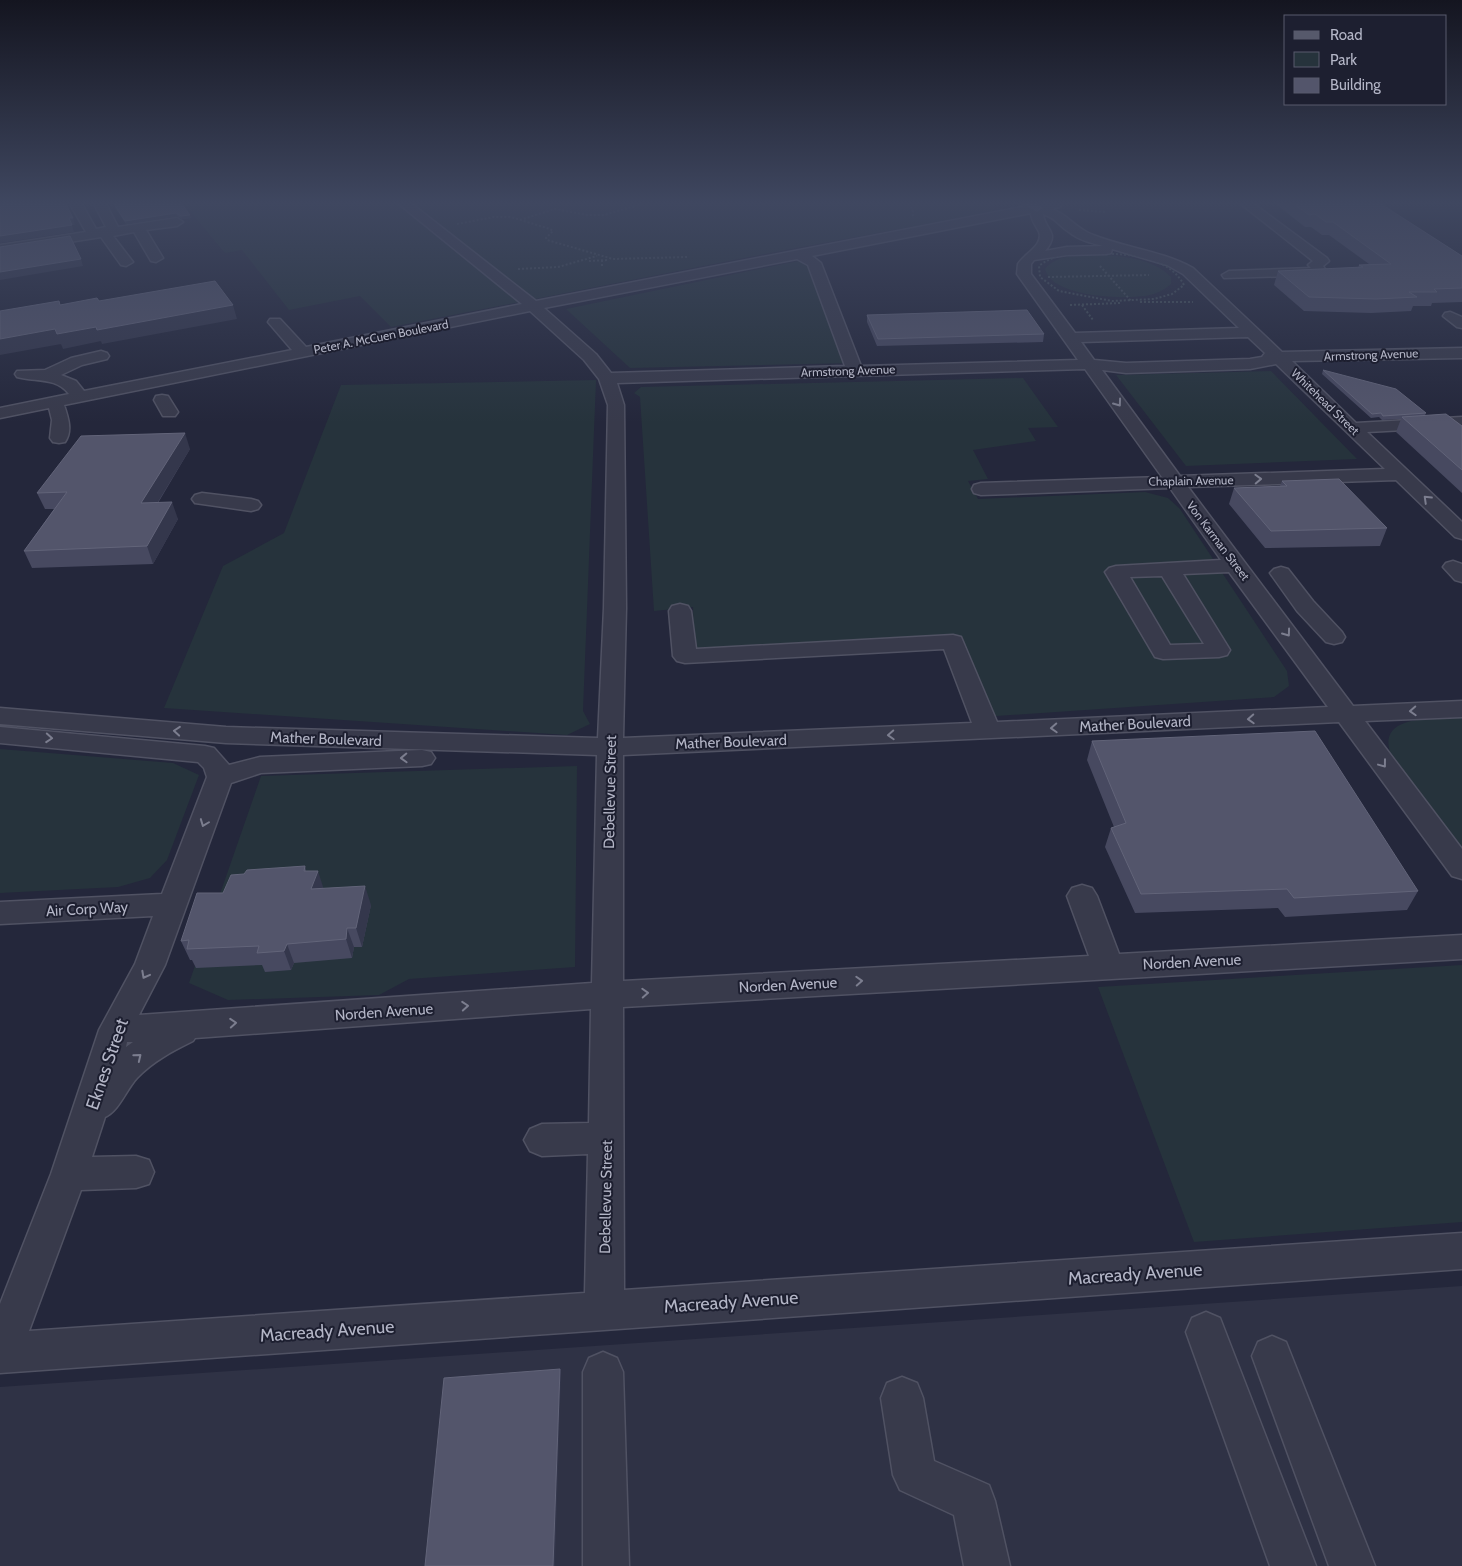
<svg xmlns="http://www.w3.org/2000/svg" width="1462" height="1566" viewBox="0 0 1462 1566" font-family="Cabin,sans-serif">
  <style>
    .airport { fill: #2f3245 }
    .green { fill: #26333c }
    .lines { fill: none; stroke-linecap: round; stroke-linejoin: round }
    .minor-casing { stroke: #505263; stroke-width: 3 }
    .major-casing { stroke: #414354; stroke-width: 2 }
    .path { stroke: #445059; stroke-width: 2; stroke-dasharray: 2 2; stroke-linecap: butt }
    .minor { fill: #383a4b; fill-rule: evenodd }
    .major { fill: #56596b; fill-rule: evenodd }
    .wall { fill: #474960 }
    .shaded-wall { fill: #34374c }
    .building { fill: #53556b; stroke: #626479 }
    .oneway { stroke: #7c7e8f }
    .labels { text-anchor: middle; stroke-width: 4; stroke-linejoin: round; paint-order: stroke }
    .far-street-label { font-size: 12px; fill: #b3b5c6; stroke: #1d1f30 }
    .street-label { font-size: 15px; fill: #b3b5c6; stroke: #1d1f30 }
    .near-street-label { font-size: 18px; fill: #b3b5c6; stroke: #1d1f30 }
  </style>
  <rect width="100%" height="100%" fill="#24273b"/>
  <path class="airport" d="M1462,1286v280h-1462v-179z"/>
  <path class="green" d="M184,204h809v5l-2,3 -206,38 -394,77 -31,-31 -71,14 -47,-60 -17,3z
    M1094,254c26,2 57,3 77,23v7c-7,6 -13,9 -21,11 -24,5 -98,3 -105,-26 11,-14 32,-14 49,-15z
    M808,259l45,104 -223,5 -64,-59z
    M1271,371l86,88 -171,7 -70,-91z
    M1023,378l35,49 -30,1 8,13 -63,9 15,29 -20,2 10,18 167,-7 23,6 12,11 107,162 2,15 -15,11 -292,20 -29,-75 -259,7 -1,-42 -39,4 -14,-214 -6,-4 7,-6z
    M596,380l-13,331 7,13 -23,11 -403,-27 59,-142 61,-33 57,-148z
    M1462,718v132l-72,-98c-12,-39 48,-33 72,-34z
    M0,749l173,14 26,12 -32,85 -17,18 -32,9 -118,6z
    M577,766l-2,201 -166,12 -30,16 -151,5 -39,-17 72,-207z
    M1462,965v257l-268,20 -96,-255z"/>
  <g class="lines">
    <g class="minor-casing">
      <path id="minor" d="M70,204h12l14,25 10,-2 -12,-23h12l12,23 59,-9 6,4 -6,4 -31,4 17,28 -7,4 -5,-1 -17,-29 -21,4 20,26 -7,4 -5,-1 -20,-28 -101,16v-8l86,-13z
        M399,204h13l124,97 501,-97h25l-2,3 -9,2c17,5 25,20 42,26 33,13 69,16 100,33l89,84 180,-4v10l-170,3 64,62 106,-6v10l-95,5 95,90v17l-7,-2 -59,-57 -208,7 165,219 109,-5v16l-97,4 97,128v30l-10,-3 -113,-154 -716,33v226l466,-25 -22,-60 5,-8 10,-3 10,3 5,8 22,58 343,-19v24l-839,48 1,283 838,-57v36l-1462,104v-69l51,-130 48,-144 36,-66 18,-48 -153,8v-22l162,-8 45,-117 -3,-9 -6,-6 -198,-19v-16l205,19 9,2 15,17 31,-8 162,-7 9,2 4,6 -4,6 -9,2 -161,7 -30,10 -66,182 -26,50 453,-32 5,-228 -371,-12 -226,-19v-16l226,19 372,11 6,-130 4,-203 -9,-26 -15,-19 -54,-49 -466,94c4,12 9,26 1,37l-6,1 -6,-1 -3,-4 2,-18 -3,-12 -49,10v-10l69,-14c-13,-17 -33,-12 -52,-17l-2,-3 2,-3 28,-1 26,-12 30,-7 6,2 2,3 -2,3 -25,6 -21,10 15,6 8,10 208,-41 -24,-28 2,-3h10l26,28 216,-43zM1031,213c0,8 5,12 8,19 5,13 -15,22 -21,32l-1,10 61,86 -217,6 -40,-103 -9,-7zM1043,214c13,4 15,11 26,18 10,8 22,11 34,14l-36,1 -22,4c16,-19 0,-20 -2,-37zM1112,249l55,16 16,9 56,54 -164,5 -44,-59v-10l3,-4 33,-5 39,-1 5,-1zM797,259l11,6 37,101 -234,7 -15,-19 -52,-46zM1248,337l17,16 -3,4 -12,2 -124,4 -32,-3 -13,-18zM1276,364l109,105 -205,7 -78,-106 24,3 124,-4zM1085,369l77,108 -181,6 -7,2 -2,4 2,4 7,2 189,-7 51,72 -105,6 -7,2 -4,4 50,85 8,2 56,-2 8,-2 3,-5 -47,-76 46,-2 99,135 -331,15 -36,-85 -8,-2 -257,14 -5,-38 -3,-5 -8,-2 -8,2 -3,5 4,45 4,5 8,2 259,-14 28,74 -349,15 3,-130 -2,-203 -7,-22zM1162,576l42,68 -34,1 -40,-68zM591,1009l-2,114 -47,1 -12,5 -6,11 6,11 12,5 46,-2 -3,139 -556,38 52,-141 55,-2 13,-4 5,-12 -5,-12 -13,-4 -44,1 13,-40c14,-6 21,-27 32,-39 16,-17 36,-27 56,-37l2,-3zM127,1042h6l-7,5z
        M1241,204h13l73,54 2,3 -6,5 4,6 -2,3 -101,3 -2,-3 7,-4 82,-3 -3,-3 5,-4z
        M1450,312l12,5v11l-5,-1 -14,-11 2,-3z
        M162,395l6,1 10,16 -3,4h-12l-9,-16 2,-4z
        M202,493l49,6 7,2 3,4 -3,4 -7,2 -56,-8 -3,-4 3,-4z
        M1453,561l9,3v18l-7,-2 -12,-13 3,-4z
        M1281,567l7,2 25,32 29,31 3,5 -3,5 -8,2 -8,-2 -29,-31 -27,-38 4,-4z
        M1206,1312l14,6 96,248h-46l-84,-234 6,-14z
        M1272,1336l14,6 89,224h-46l-77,-210 6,-14z
        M603,1352l14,6 6,14 6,194h-46v-194l6,-14z
        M902,1377l15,6 6,15 11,63 55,24 6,16 15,65h-46l-10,-51 -54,-25 -7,-15 -12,-77 6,-15z"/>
    </g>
    <g class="major-casing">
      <path id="major" d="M1023,204h15l5,4 -6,4z"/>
    </g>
    <path class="path" d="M908,204l5,6v6
      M1079,210l27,2
      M520,220l35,-11 32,6h17l38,-11
      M457,224l37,-7h17l39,12 3,2 -7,7 1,2 66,19 74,-2
      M1088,253c32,1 79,0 96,32l-12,9 -18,5 -42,2 -53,-10 -19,-14 -1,-11c15,-12 31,-12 49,-13z
      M602,260v7
      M589,261l19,-1
      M1100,266l31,35
      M518,269l40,-2 39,-11
      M1048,277l101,-2
      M1140,302h53
      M1070,305l51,-2
      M1082,305l11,15"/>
    <use href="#minor" class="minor"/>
    <use href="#major" class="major"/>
  </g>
  <path class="wall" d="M113,204h69l9,14 -9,1 -5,-3 -51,8z
    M1277,204h104l81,52v46l-30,1 -1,3h-18l-2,5 -40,2 -67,-2 -30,-26 4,-14 80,-3 1,-3 10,-1 -40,-29h-7l-11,-8h-6l-28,-22z
    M867,315l177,19 -1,8 -166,4 -10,-24z
    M1323,370l103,43 -1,2 37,11v67l-66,-61 5,-13 -19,1 -3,-3 -8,1 -49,-44z
    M190,449l-32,54 20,16 -25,45 -121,4 -8,-17 30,-42h-9l-8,-16z
    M1282,481l105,47 -7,18 -115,2 -36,-44 5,-16 46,-2z
    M1092,741l326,150 -11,19 -122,7 -7,-9 -143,5 -30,-66 6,-19 3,-1 -27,-67z
    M305,866l1,5 17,17 48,17 -9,42h-8l-2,11 -58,5 -3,7 -26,2 -3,-7 -66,3 -4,-8h-2l-9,-19 42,-48 21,-19z"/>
  <path class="shaded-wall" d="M176,213l1,3 -51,8 -1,-3z
    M190,215l1,3 -9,1 -1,-3z
    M69,218h4l2,7h-3l2,7 -74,11v-7z
    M81,259l2,7 -83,14v-8z
    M233,305l4,14 -135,25 -5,-14z
    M96,327l5,14 -38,8 -6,-15z
    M55,329l6,15 -61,11v-16z
    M185,433l5,16 -43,71 -6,-17z
    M172,502l6,17 -25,45 -6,-18z
    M318,871l6,19 -13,-1z
    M365,886l6,19 -9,42 -6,-19z
    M347,928l7,19 -2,11 -6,-19z
    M287,944l7,19 -3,7 -7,-19z
    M560,1369l1,4 -6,193h-2z"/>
  <path class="building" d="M0,204h66l7,14h-4l3,7 -72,11z
    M114,204h68l8,11 -9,1 -5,-3 -51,8z
    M1294,204h87l81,52v32l-28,1 3,3h-28l8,5 -41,2 -67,-2 -31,-26 85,-4 -4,-2 32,-1 -58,-42h-7l-11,-8 -6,1z
    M70,236l11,23 -81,13v-25z
    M215,281l18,24 -136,25 -1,-3 -39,7 -2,-5 -55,10v-28l59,-10 1,4 37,-7 2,3z
    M1027,310l17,24 -166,5 -11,-24z
    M1323,370l73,19 30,24 -43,3 -2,-3 -9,1z
    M1446,414l16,12v44l-60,-53z
    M185,433l-44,70 31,-1 -25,44 -123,5 43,-59 -30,1 44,-57z
    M1339,479l48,49 -116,3 -37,-43 53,-2 -5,-5z
    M1315,731l103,160 -124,7 -7,-9 -146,5 -30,-66 15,-5 -34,-82z
    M305,866l-1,5h14l-7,18 54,-3 -9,42h-9l-1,11 -59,5 -3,7 -27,2 2,-7 -72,3 2,-9 -8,1 16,-48h26l8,-18 13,-1 3,-4z
    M560,1369l-7,197h-128l19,-188z"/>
  <defs><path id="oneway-chevron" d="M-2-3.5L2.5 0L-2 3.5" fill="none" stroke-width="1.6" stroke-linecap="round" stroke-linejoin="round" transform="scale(1.25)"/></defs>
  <g class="oneway">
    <use href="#oneway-chevron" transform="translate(1118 403) rotate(54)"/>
    <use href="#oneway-chevron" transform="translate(1258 479) rotate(-2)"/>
    <use href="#oneway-chevron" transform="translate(1427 499) rotate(-136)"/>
    <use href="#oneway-chevron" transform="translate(1287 633) rotate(54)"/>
    <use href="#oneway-chevron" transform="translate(1413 711) rotate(177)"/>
    <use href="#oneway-chevron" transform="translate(1251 719) rotate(177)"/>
    <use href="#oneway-chevron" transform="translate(1054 728) rotate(177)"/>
    <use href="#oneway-chevron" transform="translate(177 731) rotate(-175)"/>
    <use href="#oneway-chevron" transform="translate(891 735) rotate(177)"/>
    <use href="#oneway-chevron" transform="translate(49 738) rotate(4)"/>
    <use href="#oneway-chevron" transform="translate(404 758) rotate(178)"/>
    <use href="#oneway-chevron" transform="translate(1383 764) rotate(53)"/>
    <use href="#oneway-chevron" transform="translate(204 823) rotate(111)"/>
    <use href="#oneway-chevron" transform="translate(145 975) rotate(118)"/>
    <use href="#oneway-chevron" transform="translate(859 981) rotate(-3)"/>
    <use href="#oneway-chevron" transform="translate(645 993) rotate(-3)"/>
    <use href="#oneway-chevron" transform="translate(465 1006) rotate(-4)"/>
    <use href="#oneway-chevron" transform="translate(233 1023) rotate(-4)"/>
    <use href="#oneway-chevron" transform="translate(138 1057) rotate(-39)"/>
  </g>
  <linearGradient id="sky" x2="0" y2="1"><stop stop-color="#141520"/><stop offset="0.48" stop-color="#3f4760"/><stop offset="1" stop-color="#3f4760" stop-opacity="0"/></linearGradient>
  <rect width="1462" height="423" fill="url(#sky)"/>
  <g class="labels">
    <g class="far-street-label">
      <text transform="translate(381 337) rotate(-11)" y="4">Peter A. McCuen Boulevard</text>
      <text transform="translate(1371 355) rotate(-2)" y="4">Armstrong Avenue</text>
      <text transform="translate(848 371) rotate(-2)" y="4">Armstrong Avenue</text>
      <text transform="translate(1325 402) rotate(44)" y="4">Whitehead Street</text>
      <text transform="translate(1191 481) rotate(-1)" y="4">Chaplain Avenue</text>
      <text transform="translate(1218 541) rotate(53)" y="4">Von Karman Street</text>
    </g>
    <g class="street-label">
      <text transform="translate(1135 724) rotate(-3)" y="5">Mather Boulevard</text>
      <text transform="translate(326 739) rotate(2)" y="5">Mather Boulevard</text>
      <text transform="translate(731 742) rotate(-2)" y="5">Mather Boulevard</text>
      <text transform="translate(610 792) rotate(-89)" y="5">Debellevue Street</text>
      <text transform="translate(87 909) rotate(-3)" y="5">Air Corp Way</text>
      <text transform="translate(1192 962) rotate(-3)" y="5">Norden Avenue</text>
      <text transform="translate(788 985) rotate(-3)" y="5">Norden Avenue</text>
      <text transform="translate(384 1012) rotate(-4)" y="5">Norden Avenue</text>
      <text transform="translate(606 1197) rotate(-89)" y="5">Debellevue Street</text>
    </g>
    <g class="near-street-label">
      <text transform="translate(107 1064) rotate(-71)" y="6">Eknes Street</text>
      <text transform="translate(1135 1274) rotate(-4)" y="6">Macready Avenue</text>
      <text transform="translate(731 1302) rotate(-4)" y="6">Macready Avenue</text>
      <text transform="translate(327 1331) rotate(-4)" y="6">Macready Avenue</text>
    </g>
  </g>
  <rect x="1284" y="15" width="162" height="90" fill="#1d1f30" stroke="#595b6c"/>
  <rect x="1294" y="31" width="25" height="8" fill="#56596b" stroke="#595b6c"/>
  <text x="1330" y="40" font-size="15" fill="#b3b5c6">Road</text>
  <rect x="1294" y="52" width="25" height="15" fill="#26333c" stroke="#595b6c"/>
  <text x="1330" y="65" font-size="15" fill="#b3b5c6">Park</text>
  <rect x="1294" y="78" width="25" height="15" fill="#53556b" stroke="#595b6c"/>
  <text x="1330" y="90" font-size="15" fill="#b3b5c6">Building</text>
</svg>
